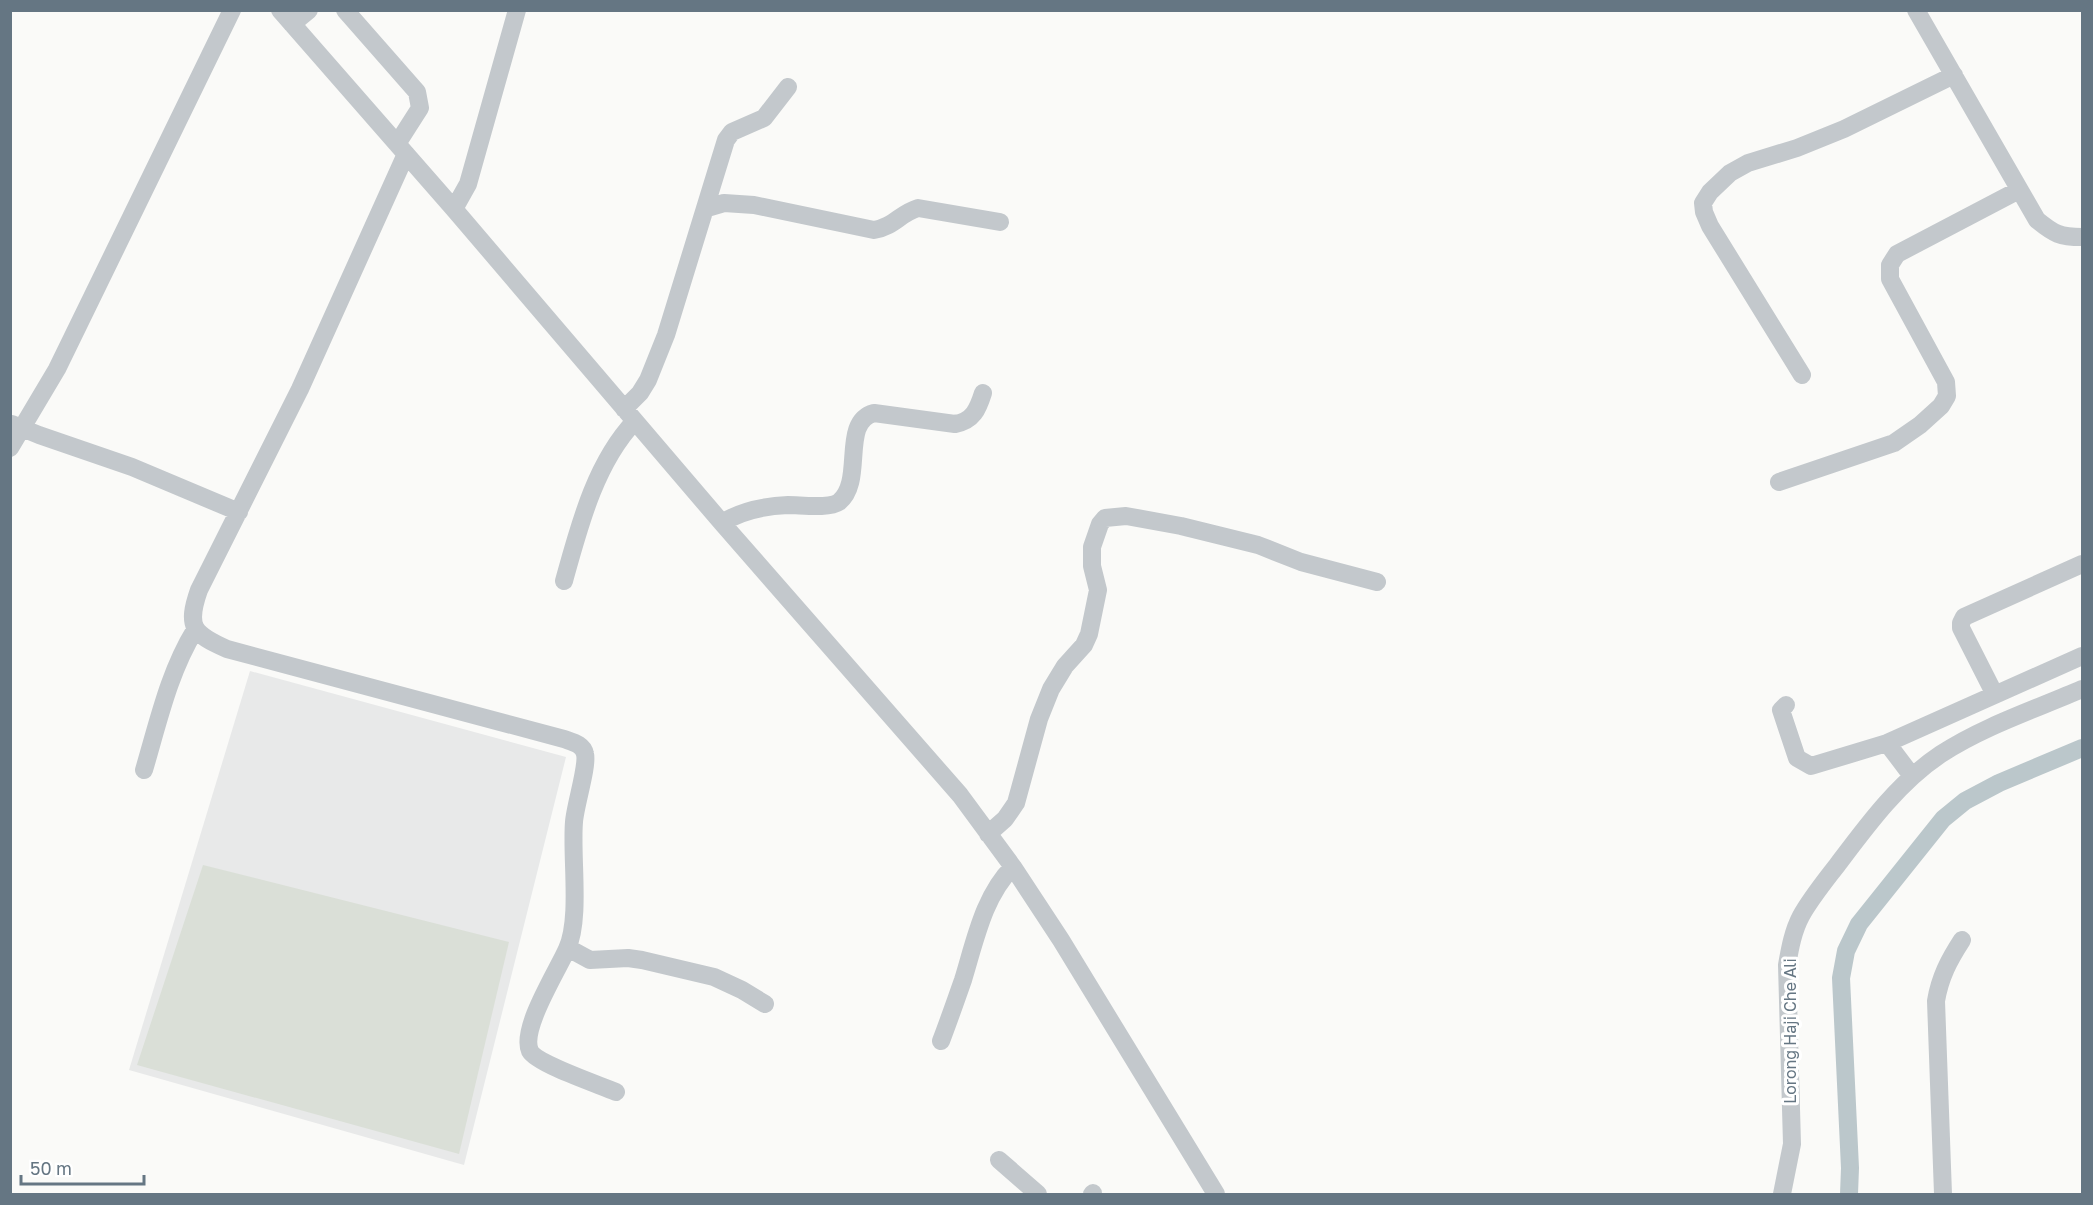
<svg xmlns="http://www.w3.org/2000/svg" width="2093" height="1205" viewBox="0 0 2093 1205" font-family="'Golos Text',sans-serif">
  <style>
    .built { fill: #e8e9e9 }
    .green { fill: #dadfd7 }
    .lines { fill: none; stroke-linecap: round; stroke-linejoin: round }
    .canal { stroke: #bbc7cb; stroke-width: 18 }
    .minor { stroke: #c3c8cc; stroke-width: 18 }
    .labels { text-anchor: middle; stroke-width: 6; stroke-linejoin: round; paint-order: stroke }
    .street-label { font-size: 16px; fill: #657683; stroke: #fff }
  </style>
  <rect width="100%" height="100%" fill="#fafaf8"/>
  <path class="built" d="M250,671l316,86 -102,408 -335,-95z"/>
  <path class="green" d="M203,865l306,77 -50,212 -322,-89z"/>
  <g class="lines">
    <path class="canal" d="M1849,1194l1,-26 -9,-190 5,-27 13,-27 84,-105 22,-18 34,-18 83,-35"/>
    <path class="minor" d="M280,10l174,199 268,314 238,272 53,72 48,73 155,254
      M345,10l72,82 3,16 -23,36
      M1916,10l121,210c17,14 23,17 45,17
      M292,24l17,-14
      M406,154l-106,235 -101,201c-13,37 -6,44 28,59l337,90c8,3 19,5 21,15 3,12 -10,52 -11,68 -3,35 7,96 -7,127 -9,21 -47,80 -37,102 7,13 70,34 86,41
      M707,208l17,-5 30,2 120,25c21,-4 25,-16 44,-22l82,14
      M454,209l14,-25 49,-174
      M1802,375l-92,-149 -6,-14 -1,-9 7,-11 20,-19 18,-10 49,-15 47,-19 110,-54
      M624,409l16,-16 8,-13 18,-45 60,-195 6,-8 32,-14 24,-31
      M12,424l27,11 93,32 107,45
      M10,448l47,-79 175,-359
      M1779,482l115,-39 26,-18 21,-19 6,-10 -1,-14 -56,-103v-14l7,-11 122,-64
      M722,523c20,-13 43,-17 66,-18 13,0 41,4 51,-3 26,-21 1,-80 35,-89l81,11c18,-3 23,-15 28,-31
      M564,581c15,-54 31,-118 71,-160
      M1994,693l-33,-65v-5l3,-6 118,-53
      M1786,705l-5,5 16,48 14,8 76,-23 195,-87
      M1887,743l25,33
      M144,770c14,-47 25,-98 51,-140
      M988,834l17,-15 11,-16 23,-84 12,-30 14,-23 19,-21 5,-11 9,-44 -6,-24v-19l8,-23 5,-6 21,-2 55,10 77,19 43,17 76,20
      M568,948l22,12 38,-2 14,2 72,17 28,13 23,14
      M941,1041c8,-21 15,-41 22,-61 12,-39 21,-85 50,-113
      M999,1160l39,34
      M1092,1194l1,-1
      M1782,1194l10,-50 -5,-179c3,-17 6,-34 14,-49 10,-18 24,-35 37,-52 30,-40 61,-82 103,-110 43,-28 95,-45 141,-65
      M1943,1194l-7,-193c4,-24 13,-41 26,-61"/>
  </g>
  <g class="labels">
    <g class="street-label">
      <text transform="translate(1790 1031) rotate(-90)" y="6">Lorong Haji Che Ali</text>
    </g>
  </g>
  <rect width="2093" height="1205" fill="none" stroke="#657683" stroke-width="24"/>
  <path d="M21 1175v9h123v-9" fill="none" stroke="#657683" stroke-width="3"/>
  <text x="30" y="1175" font-size="18" fill="#657683" stroke="#ffffff" stroke-width="4.5" paint-order="stroke">50 m</text>
</svg>
